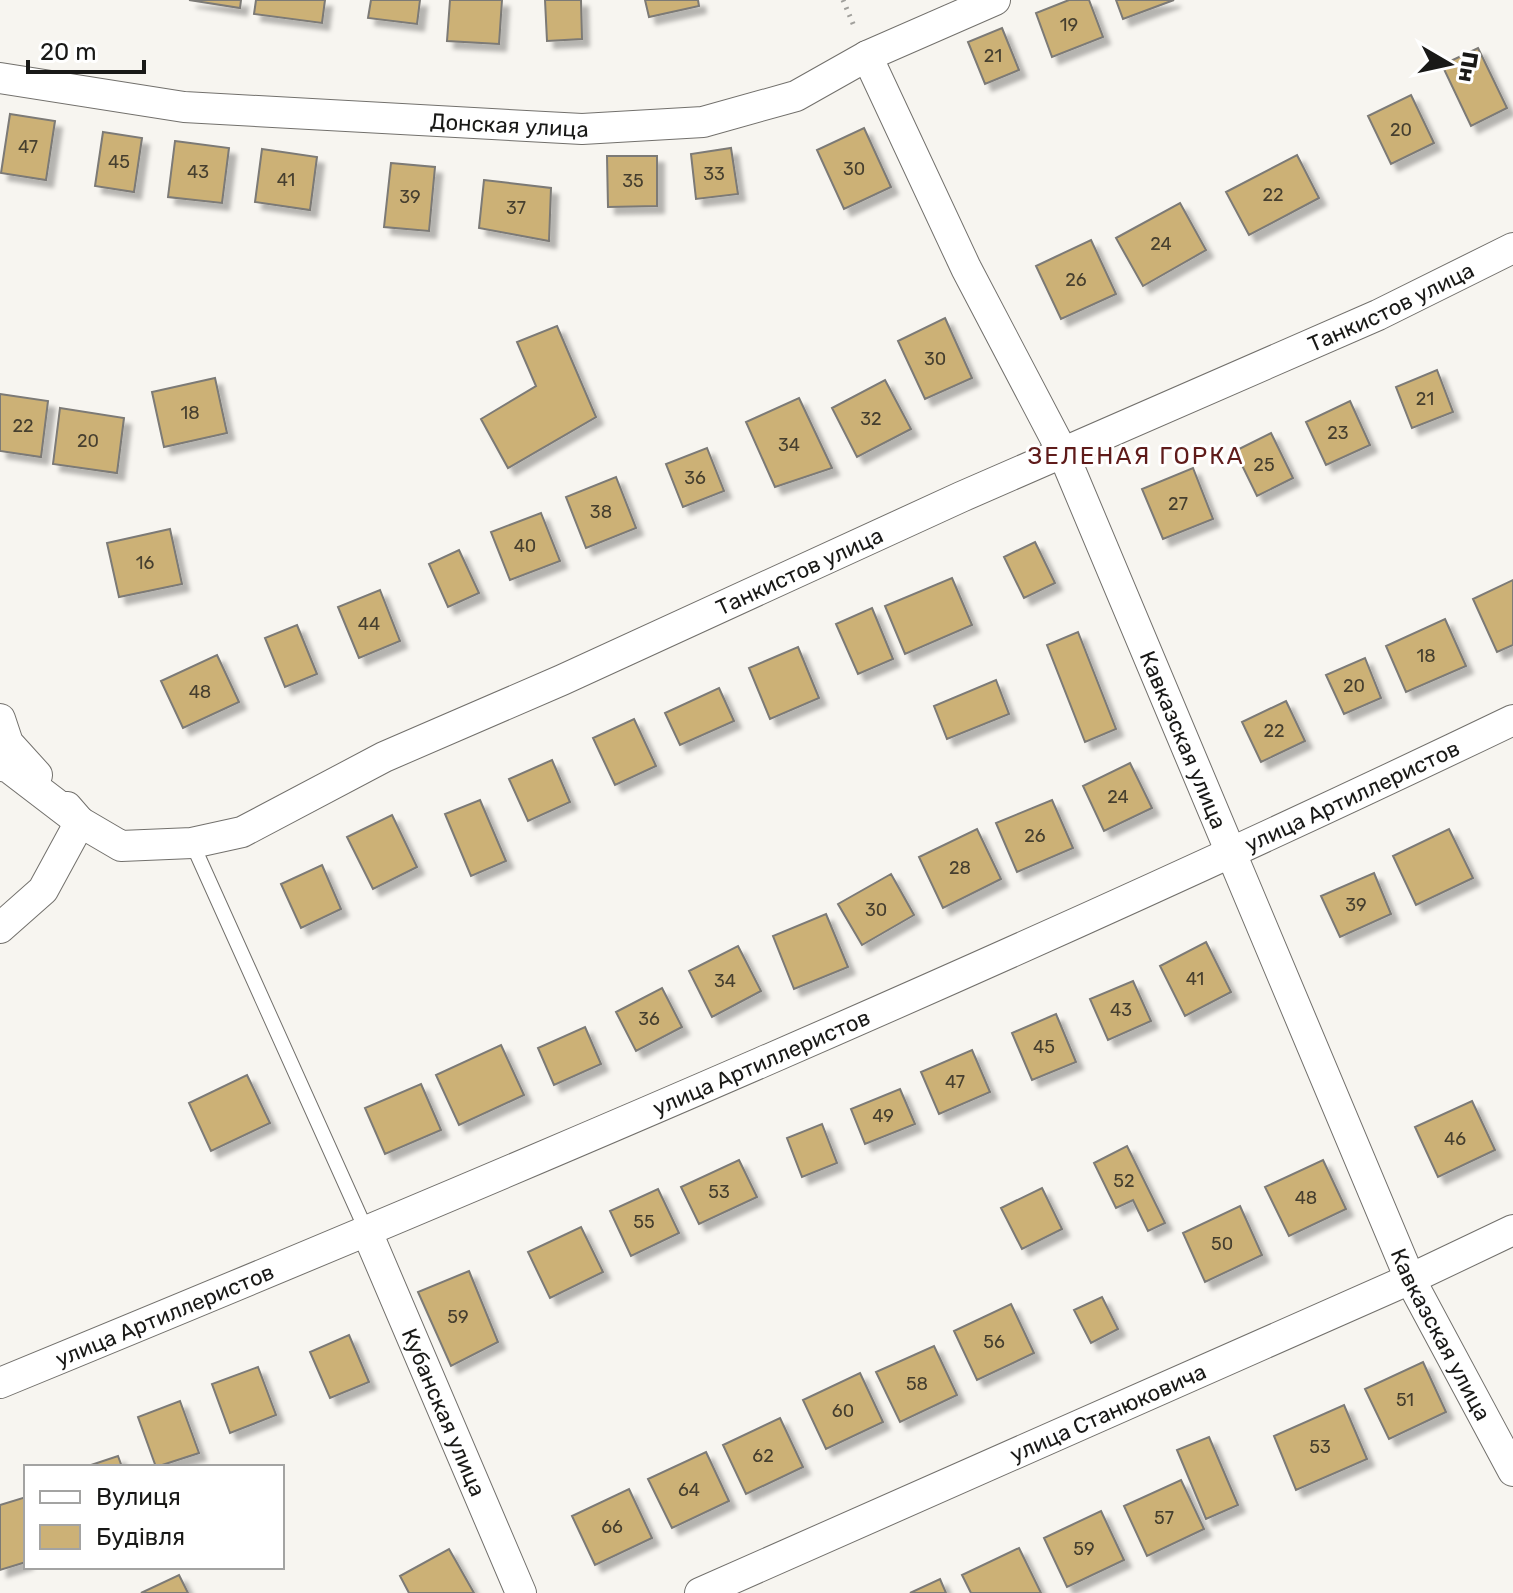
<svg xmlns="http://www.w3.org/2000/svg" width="1513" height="1593" viewBox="0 0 1513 1593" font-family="Rubik,sans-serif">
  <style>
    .building { fill: #ccb176; stroke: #7c7a76; stroke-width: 2; filter: url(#shadow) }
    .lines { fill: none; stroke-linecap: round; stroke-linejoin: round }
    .lane-casing { stroke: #72706c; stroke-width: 16 }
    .street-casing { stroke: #72706c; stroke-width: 32 }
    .path { stroke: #a1a09c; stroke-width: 5; stroke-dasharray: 2 6; stroke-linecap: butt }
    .lane { stroke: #fff; stroke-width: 14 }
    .street { stroke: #fff; stroke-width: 30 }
    .labels { text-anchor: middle; stroke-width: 6; stroke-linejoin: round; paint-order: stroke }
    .number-label { font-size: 18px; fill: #463f2f }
    .street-label { font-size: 22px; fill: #191917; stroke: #fff }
    .neighbourhood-label { font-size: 24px; letter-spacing: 2px; fill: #5f1b1a; stroke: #fff }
  </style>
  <defs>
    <filter id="shadow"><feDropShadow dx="7" dy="7" stdDeviation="2" flood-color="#0004"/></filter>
  </defs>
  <rect width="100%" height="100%" fill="#f7f5f0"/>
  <path class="building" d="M189,0h52l-1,8z
    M256,0h69l-3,23 -68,-9z
    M371,0h49l-3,24 -49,-6z
    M450,0h52l-3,44 -52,-3z
    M545,0h36l1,39 -35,2z
    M645,0h53l1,6 -50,11z
    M1069,0h20l14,37 -51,20 -16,-44z
    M1116,0h58l-51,19z
    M1002,28l17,42 -34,14 -17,-42z
    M1478,48l29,60 -36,18 -29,-61z
    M1411,95l23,48 -43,21 -23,-48z
    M10,114l45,7 -9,59 -45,-7z
    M864,128l27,59 -47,22 -27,-59z
    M103,132l39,6 -8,54 -39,-6z
    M175,141l54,7 -7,55 -54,-6z
    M731,148l7,46 -42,5 -5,-45z
    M262,149l55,8 -7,53 -55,-8z
    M1297,155l22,43 -70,37 -23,-43z
    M607,156h50v50l-49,1z
    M391,163l44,4 -6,64 -45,-4z
    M484,180l67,8 -2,53 -70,-13z
    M1180,203l26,47 -63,36 -27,-48z
    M1091,240l25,54 -55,25 -25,-53z
    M945,318l27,60 -47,21 -27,-58z
    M557,326l39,91 -88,51 -27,-49 55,-33 -19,-44z
    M1437,370l16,42 -41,16 -16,-41z
    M215,378l12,55 -63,14 -12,-55z
    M885,380l26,49 -54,28 -25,-49z
    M0,394l48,7 -7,56 -41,-6z
    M799,398l33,70 -57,19 -29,-65z
    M1350,401l20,44 -44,20 -20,-43z
    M60,408l64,10 -7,55 -64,-9z
    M1271,433l22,45 -36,18 -22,-45z
    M707,448l17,43 -41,16 -17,-43z
    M1193,468l20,51 -50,20 -21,-50z
    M616,477l20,51 -50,20 -20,-51z
    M541,513l19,48 -50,19 -19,-48z
    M170,529l12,55 -63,13 -12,-54z
    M1035,542l20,41 -31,15 -20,-41z
    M459,550l20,43 -31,14 -19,-43z
    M952,578l20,47 -67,29 -20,-48z
    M1513,580v65l-16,7 -24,-53z
    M380,590l20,51 -41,17 -21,-51z
    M872,608l21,51 -35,15 -22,-50z
    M1445,619l21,47 -60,26 -20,-46z
    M297,625l20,49 -32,13 -20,-49z
    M1078,632l38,97 -31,13 -38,-97z
    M798,647l21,51 -49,21 -21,-51z
    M217,655l22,47 -56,26 -22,-47z
    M1365,658l16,40 -37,16 -18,-39z
    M996,680l13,34 -62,25 -13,-33z
    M719,688l15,33 -54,24 -15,-32z
    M1286,701l19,40 -44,21 -19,-40z
    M634,719l22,47 -41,19 -22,-47z
    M552,760l18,42 -42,19 -19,-42z
    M1130,763l22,45 -48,23 -21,-45z
    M480,800l26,61 -35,15 -26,-62z
    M1052,800l21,48 -56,24 -21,-49z
    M392,815l25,52 -44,22 -26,-52z
    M977,829l24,50 -58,29 -24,-51z
    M1449,829l24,49 -57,27 -23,-49z
    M322,865l19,44 -40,19 -20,-44z
    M1374,873l17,41 -51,23 -19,-41z
    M891,874l23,41 -52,30 -24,-41z
    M826,914l22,53 -54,22 -21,-53z
    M1206,942l25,50 -46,24 -25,-50z
    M738,946l23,45 -49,26 -23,-46z
    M1133,981l18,40 -43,19 -18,-41z
    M662,988l20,39 -46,24 -20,-39z
    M1056,1014l20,48 -44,18 -20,-47z
    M585,1027l16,37 -47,21 -16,-37z
    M501,1045l23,50 -65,30 -23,-50z
    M972,1050l18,42 -51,22 -18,-42z
    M247,1075l23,48 -59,28 -22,-48z
    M421,1084l20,46 -56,24 -20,-46z
    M900,1089l15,35 -50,20 -14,-35z
    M1472,1101l23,49 -57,27 -23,-50z
    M822,1124l15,39 -35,14 -15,-39z
    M1127,1146l38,77 -17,8 -15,-31 -17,8 -22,-45z
    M739,1160l18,37 -58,27 -18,-37z
    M1323,1160l23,49 -57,27 -24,-49z
    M1042,1188l20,41 -40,20 -21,-41z
    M658,1189l21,44 -48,23 -21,-45z
    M1240,1206l22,49 -57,27 -22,-49z
    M581,1227l22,45 -53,26 -22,-46z
    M469,1271l29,71 -47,24 -33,-74z
    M1102,1297l16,32 -27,14 -17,-33z
    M1011,1304l23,49 -57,27 -23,-49z
    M349,1335l20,47 -39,16 -20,-46z
    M934,1346l23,49 -57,27 -24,-50z
    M1423,1362l23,50 -57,27 -24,-50z
    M258,1367l18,48 -46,18 -18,-49z
    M860,1373l23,49 -57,27 -23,-49z
    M180,1401l19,52 -43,14 -18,-50z
    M1344,1405l23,54 -71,31 -22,-54z
    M780,1418l23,49 -57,27 -23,-49z
    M1209,1437l29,68 -32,14 -29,-69z
    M706,1452l23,49 -57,27 -24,-49z
    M118,1456l4,11h-37z
    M1181,1480l23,49 -57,27 -23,-50z
    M629,1489l23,49 -57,27 -23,-49z
    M26,1497v65l-26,8v-65z
    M1101,1511l23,49 -57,27 -23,-49z
    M1019,1548l22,45h-70l-9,-18z
    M449,1549l25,44h-65l-9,-17z
    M179,1575l9,18h-47z
    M940,1579l6,14h-36z"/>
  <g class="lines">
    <g class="lane-casing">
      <path id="lane" d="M192,843l175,389"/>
    </g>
    <g class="street-casing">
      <g id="street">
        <path id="s1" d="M867,56l99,212 97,185 347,826 103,192"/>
        <path id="s2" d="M0,78l184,29 398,22 121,-7 93,-26 71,-40 128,-56"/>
        <path d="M0,719l8,24 29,32"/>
        <path id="s3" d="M0,766l8,1 72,55 41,24 71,-3 50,-11 142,-75 178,-77 399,-183 417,-182 135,-67"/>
        <path d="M0,928l43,-38 37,-68 -13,-15"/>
        <path id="s4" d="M367,1232l154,361"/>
        <path id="s5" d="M0,1383c509,-209 1017,-425 1513,-663"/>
        <path id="s6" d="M700,1593l710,-314 103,-49"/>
      </g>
    </g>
    <path class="path" d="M843,0l11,26"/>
    <use href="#lane" class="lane"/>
    <use href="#street" class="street"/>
  </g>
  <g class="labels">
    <g class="number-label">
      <text x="1069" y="31">19</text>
      <text x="993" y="62">21</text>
      <text x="1401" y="136">20</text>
      <text x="28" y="153">47</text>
      <text x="119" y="168">45</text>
      <text x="854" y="175">30</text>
      <text x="198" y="178">43</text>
      <text x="714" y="180">33</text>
      <text x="286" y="186">41</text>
      <text x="633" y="187">35</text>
      <text x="1273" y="201">22</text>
      <text x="410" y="203">39</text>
      <text x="516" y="214">37</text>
      <text x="1161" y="250">24</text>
      <text x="1076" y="286">26</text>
      <text x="935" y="365">30</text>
      <text x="1425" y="405">21</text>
      <text x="190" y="419">18</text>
      <text x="871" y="425">32</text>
      <text x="23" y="432">22</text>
      <text x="1338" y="439">23</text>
      <text x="88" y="447">20</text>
      <text x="789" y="451">34</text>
      <text x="1264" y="471">25</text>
      <text x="695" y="484">36</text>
      <text x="1178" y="510">27</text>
      <text x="601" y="518">38</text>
      <text x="525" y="552">40</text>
      <text x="145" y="569">16</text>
      <text x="369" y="630">44</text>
      <text x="1426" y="662">18</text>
      <text x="1354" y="692">20</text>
      <text x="200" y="698">48</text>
      <text x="1274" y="737">22</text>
      <text x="1118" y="803">24</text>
      <text x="1035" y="842">26</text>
      <text x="960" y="874">28</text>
      <text x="1356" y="911">39</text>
      <text x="876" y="916">30</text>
      <text x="1195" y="985">41</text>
      <text x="725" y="987">34</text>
      <text x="1121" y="1016">43</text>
      <text x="649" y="1025">36</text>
      <text x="1044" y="1053">45</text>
      <text x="955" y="1088">47</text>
      <text x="883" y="1122">49</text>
      <text x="1455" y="1145">46</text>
      <text x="1124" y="1187">52</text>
      <text x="719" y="1198">53</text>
      <text x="1306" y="1204">48</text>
      <text x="644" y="1228">55</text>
      <text x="1222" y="1250">50</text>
      <text x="458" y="1323">59</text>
      <text x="994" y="1348">56</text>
      <text x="917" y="1390">58</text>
      <text x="1405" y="1406">51</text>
      <text x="843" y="1417">60</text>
      <text x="1320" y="1453">53</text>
      <text x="763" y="1462">62</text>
      <text x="689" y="1496">64</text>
      <text x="1164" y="1524">57</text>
      <text x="612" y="1533">66</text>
      <text x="1084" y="1555">59</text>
    </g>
    <g class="street-label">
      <text dy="8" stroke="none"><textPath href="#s2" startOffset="512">Донская улица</textPath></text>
      <text dy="8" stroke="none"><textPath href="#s3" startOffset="1532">Танкистов улица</textPath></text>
      <text dy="8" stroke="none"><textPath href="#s3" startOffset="884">Танкистов улица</textPath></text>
      <text dy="8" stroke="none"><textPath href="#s1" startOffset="754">Кавказская улица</textPath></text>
      <text dy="8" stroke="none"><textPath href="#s5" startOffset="1474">улица Артиллеристов</textPath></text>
      <text dy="8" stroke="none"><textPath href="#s5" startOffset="826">улица Артиллеристов</textPath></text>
      <text dy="8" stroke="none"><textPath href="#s5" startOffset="178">улица Артиллеристов</textPath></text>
      <text dy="8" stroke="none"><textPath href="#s1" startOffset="1402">Кавказская улица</textPath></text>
      <text dy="8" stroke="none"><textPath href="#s4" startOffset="196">Кубанская улица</textPath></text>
      <text dy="8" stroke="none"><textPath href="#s6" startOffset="446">улица Станюковича</textPath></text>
    </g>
    <g class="neighbourhood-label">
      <text x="1136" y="464">ЗЕЛЕНАЯ ГОРКА</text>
    </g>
  </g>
  <rect x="24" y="1465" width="260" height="104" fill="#ffffff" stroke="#a3a3a2" stroke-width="2"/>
  <rect x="40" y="1491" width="40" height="12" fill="#ffffff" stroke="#a3a3a2" stroke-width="2"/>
  <text x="96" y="1505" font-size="24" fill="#191917">Вулиця</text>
  <rect x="40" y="1525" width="40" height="24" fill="#ccb176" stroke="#a3a3a2" stroke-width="2"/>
  <text x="96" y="1545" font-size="24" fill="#191917">Будівля</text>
  <g transform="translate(1449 64) rotate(99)" stroke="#ffffff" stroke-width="6" paint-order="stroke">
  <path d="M0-6L14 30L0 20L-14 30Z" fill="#191917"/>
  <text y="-12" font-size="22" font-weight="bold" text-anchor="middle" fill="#191917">Пн</text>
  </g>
  <path d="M28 60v12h116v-12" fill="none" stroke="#191917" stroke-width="4"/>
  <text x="40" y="60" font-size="24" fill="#191917" stroke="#ffffff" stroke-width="6" paint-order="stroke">20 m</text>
</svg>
